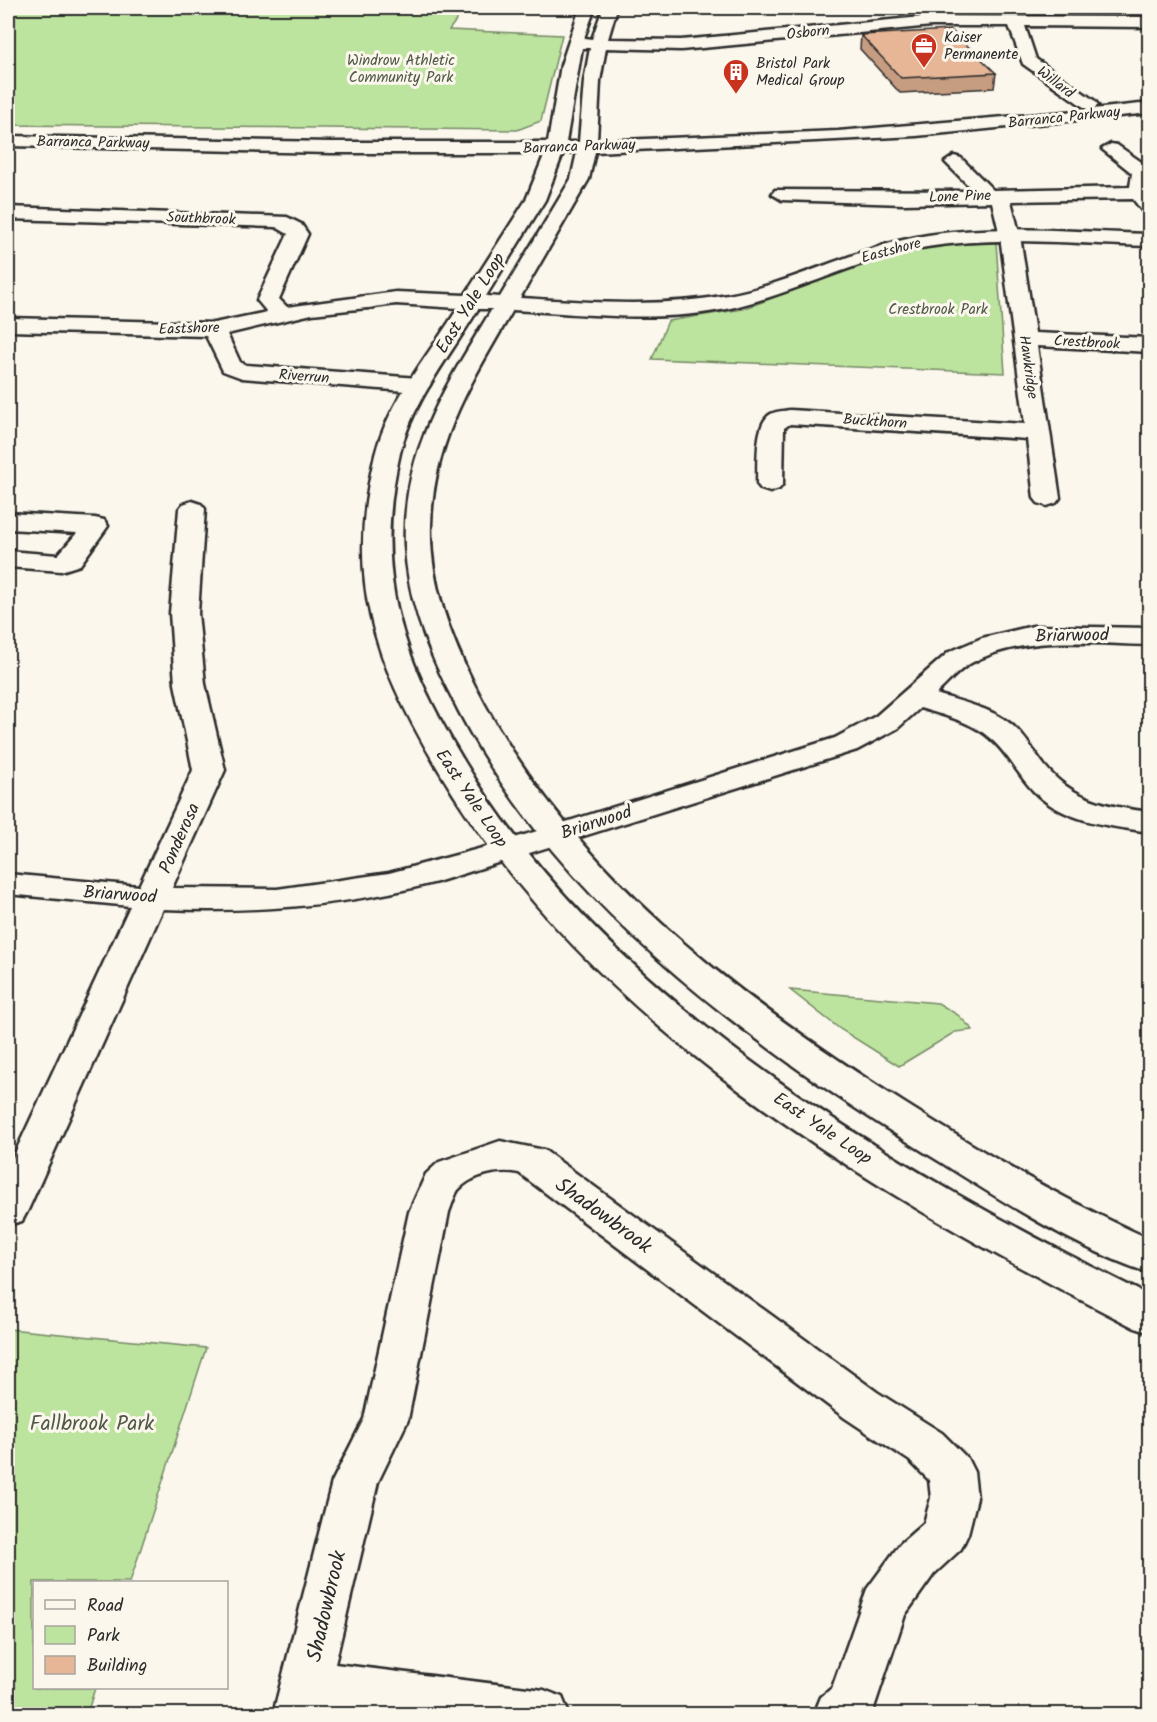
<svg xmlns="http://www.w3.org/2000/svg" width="1157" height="1722" viewBox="0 0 1157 1722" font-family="Kalam,sans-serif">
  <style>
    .green { fill: #bde49f; stroke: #748865; stroke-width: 1.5 }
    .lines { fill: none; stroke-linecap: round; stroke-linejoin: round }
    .street-casing { stroke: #2b2b2b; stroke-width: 5 }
    .secondary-casing { stroke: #2b2b2b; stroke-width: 5 }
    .street { fill: #fbf7ec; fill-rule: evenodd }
    .secondary { fill: #fbf7ec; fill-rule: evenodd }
    .wall { fill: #c69d81; stroke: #2b2b2b; stroke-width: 1.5 }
    .building { fill: #e6b696; stroke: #2b2b2b; stroke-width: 1.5 }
    .labels { text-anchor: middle; stroke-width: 6; stroke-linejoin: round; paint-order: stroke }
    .far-street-label { font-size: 15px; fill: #2b2b2b; stroke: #fbf7ec }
    .far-poi-label { font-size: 15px; fill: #2b2b2b; stroke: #fbf7ec; text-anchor: start }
    .far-park-label { font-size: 15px; fill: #505948; stroke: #fbf7ec }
    .street-label { font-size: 18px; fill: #2b2b2b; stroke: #fbf7ec }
    .near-street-label { font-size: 21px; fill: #2b2b2b; stroke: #fbf7ec }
    .near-park-label { font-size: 21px; fill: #505948; stroke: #fbf7ec }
  </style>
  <rect width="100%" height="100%" fill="#fbf7ec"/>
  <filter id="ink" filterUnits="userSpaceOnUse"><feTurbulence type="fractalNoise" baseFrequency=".0167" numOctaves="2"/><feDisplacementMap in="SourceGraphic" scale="12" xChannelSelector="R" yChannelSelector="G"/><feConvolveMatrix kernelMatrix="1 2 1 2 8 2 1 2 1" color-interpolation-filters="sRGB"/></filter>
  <g filter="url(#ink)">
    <path class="green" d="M8,8h457l-16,22 113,5 -21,86 -24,9 -509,-5z
      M936,8h127l11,8 -130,-2z
      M996,242l9,131 -353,-14 16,-38 75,-12 143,-53 65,-12z
      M790,990l148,13 20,12 15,15 -18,2 -56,34 -59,-37z
      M8,1329l198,19 -76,234h-96v106h61l-8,26h-79z"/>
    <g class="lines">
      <g class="street-casing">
        <path id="street" d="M1111,144l6,1 33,23v46l-7,-2 -10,-13 -122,2 9,35 15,97 115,5v14l-113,-6 23,152 -4,5 -9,3 -9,-3 -4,-5 -7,-59 -237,-15 -6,4 -1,56 -4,5 -9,3 -9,-3 -4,-5c1,-17 -3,-61 14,-70 5,-3 13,-3 19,-4l235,14 -25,-188 -8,-34 -88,2 -122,-4 -10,-6 3,-4 199,1 -29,-29 9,-6 7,2 32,32 137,-3 2,-14 -30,-24z
          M8,207l279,10 14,7 7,10 -29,65 8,8 80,-11 8,1 3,5 -3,5 -8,1 -55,6 -85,20 13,28 6,3 172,13 8,2 4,5 -4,5 -8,2 -176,-14 -19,-7 -17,-35 -198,-5v-13l206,5 53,-11 -10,-12 31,-66 -12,-7 -268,-8z
          M192,501l9,3 4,5 -7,104 7,71 20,86 -53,118 105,1 112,-16 97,-26 349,-109 41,-22 73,-64 33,-14 51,-12 117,2v17c-61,-1 -124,-11 -179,18 -13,7 -24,21 -35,31 25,8 56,14 76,31 13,11 22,27 32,40 27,34 64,42 106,47v20c-36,-5 -80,-10 -109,-34 -20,-16 -30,-42 -50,-59 -18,-17 -48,-24 -71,-31l-22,20 -41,22 -420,132c-92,24 -180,31 -274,27l-135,301 -6,11 -14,4v-57l122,-262 -122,-12v-20l131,12 54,-116 -18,-86 -5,-71 9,-104 4,-5z
          M8,513l87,5 9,2 4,6 -28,39 -19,6 -53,-4v-16l50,4 19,-22 -69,-4z
          M500,1141l44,9 333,242 65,41 25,25 7,14 3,26 -9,36 -7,15 -27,25 -29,41 -33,99h-58l7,-17 11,-9 35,-99 33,-45 24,-21 7,-25 -2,-18 -19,-19 -65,-43 -326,-245c-19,-4 -47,1 -61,17 -4,6 -6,15 -9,22l-41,208 -30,62 -43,182 209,26 18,7 7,17h-208l-37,-4 -1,4h-50l59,-232 32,-63 45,-207 17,-38 13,-12z"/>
      </g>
      <g class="secondary-casing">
        <path id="secondary" d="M580,8h15l-11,30 8,1 11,-31h14l-9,31 73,1 251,-24 218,1v10l-125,-1 11,33 59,42 3,4 -5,4 57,-6v10l-234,23 -321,16 -6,27 -69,119c72,4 137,10 208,-3 68,-12 129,-49 200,-60 72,-11 149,-3 222,-1v12c-72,-2 -153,-11 -223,1 -67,11 -126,44 -192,60 -72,17 -148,7 -222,3 -41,71 -80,130 -82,215 -2,56 19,111 44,161 94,184 260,310 431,418 79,50 159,97 244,135v34c-70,-22 -146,-71 -208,-110 -194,-119 -392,-262 -493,-471 -23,-47 -42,-95 -44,-147 -4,-93 42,-161 87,-236h-14c-27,46 -65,91 -78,144 -28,121 2,205 64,308 147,245 435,411 686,535v37l-15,-5c-263,-135 -548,-302 -700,-564 -62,-105 -90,-187 -60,-309 14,-55 54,-100 83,-147l-62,-4 -29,4 -8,-1 -3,-5 3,-5 37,-5 69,3 61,-95 19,-47h-214l-323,-7v-10l323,6h217l13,-77zM932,26h77l14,38 65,46 -250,21 -241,10 3,-60 6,-33 75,2zM582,48h8l-6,33 -5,61h-13zM577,152l-6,27 -71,118 -14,-1 59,-96 18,-47z"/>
      </g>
      <use href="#street" class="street"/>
      <use href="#secondary" class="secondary"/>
    </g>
    <path class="wall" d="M861,35l135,38 -2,15 -94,5 -40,-44z"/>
    <path class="building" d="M951,30l45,43 -95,5 -40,-43z"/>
  </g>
  <defs>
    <g id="office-pin" transform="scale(1.35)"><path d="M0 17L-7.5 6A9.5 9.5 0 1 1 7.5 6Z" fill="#c8321e" stroke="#fbf7ec"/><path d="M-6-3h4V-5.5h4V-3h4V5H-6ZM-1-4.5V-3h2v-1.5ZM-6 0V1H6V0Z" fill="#fff"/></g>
    <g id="building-pin" transform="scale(1.35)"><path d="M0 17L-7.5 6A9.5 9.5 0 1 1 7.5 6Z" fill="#c8321e" stroke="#fbf7ec"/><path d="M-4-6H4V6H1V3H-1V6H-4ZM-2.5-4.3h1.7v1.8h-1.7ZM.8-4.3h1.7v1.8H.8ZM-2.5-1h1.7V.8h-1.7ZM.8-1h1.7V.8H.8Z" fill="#fff"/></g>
  </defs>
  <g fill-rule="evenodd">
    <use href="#office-pin" x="924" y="46"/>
    <use href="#building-pin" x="736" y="72"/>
  </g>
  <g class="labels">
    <g class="far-street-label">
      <text transform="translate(808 32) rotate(-6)" y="5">Osborn</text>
      <text transform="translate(1056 82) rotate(37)" y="5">Willard</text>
      <text transform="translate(1064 117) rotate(-6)" y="5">Barranca Parkway</text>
      <text transform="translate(93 142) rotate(1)" y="5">Barranca Parkway</text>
      <text transform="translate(579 146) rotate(-2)" y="5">Barranca Parkway</text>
      <text transform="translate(960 196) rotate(-2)" y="5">Lone Pine</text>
      <text transform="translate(201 218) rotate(2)" y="5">Southbrook</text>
      <text transform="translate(891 250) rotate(-15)" y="5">Eastshore</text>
      <text transform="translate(189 328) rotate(-2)" y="5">Eastshore</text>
      <text transform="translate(1087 342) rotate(3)" y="5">Crestbrook</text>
      <text transform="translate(1029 367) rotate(82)" y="5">Hawkridge</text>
      <text transform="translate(304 376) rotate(4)" y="5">Riverrun</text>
      <text transform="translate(875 421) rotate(4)" y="5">Buckthorn</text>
    </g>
    <g class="far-poi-label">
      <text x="944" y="42">Kaiser<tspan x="944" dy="17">Permanente</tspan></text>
      <text x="756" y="68">Bristol Park<tspan x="756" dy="17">Medical Group</tspan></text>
    </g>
    <g class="far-park-label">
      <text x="401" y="65">Windrow Athletic<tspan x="401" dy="17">Community Park</tspan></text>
      <text x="938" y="314">Crestbrook Park</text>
    </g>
    <g class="street-label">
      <text transform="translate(470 303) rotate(-58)" y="6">East Yale Loop</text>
      <text transform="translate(1072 635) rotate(-1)" y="6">Briarwood</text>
      <text transform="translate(472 798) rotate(56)" y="6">East Yale Loop</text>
      <text transform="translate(596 822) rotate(-18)" y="6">Briarwood</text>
      <text transform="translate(179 838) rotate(-66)" y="6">Ponderosa</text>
      <text transform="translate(120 894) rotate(4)" y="6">Briarwood</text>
      <text transform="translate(823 1128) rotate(34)" y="6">East Yale Loop</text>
    </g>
    <g class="near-street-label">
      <text transform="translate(604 1215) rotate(36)" y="7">Shadowbrook</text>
      <text transform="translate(326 1606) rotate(-77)" y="7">Shadowbrook</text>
    </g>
    <g class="near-park-label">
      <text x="92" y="1430">Fallbrook Park</text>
    </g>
  </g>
  <rect width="1157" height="1722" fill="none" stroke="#fbf7ec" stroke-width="30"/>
  <rect x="15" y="15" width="1127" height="1692" fill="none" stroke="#2b2b2b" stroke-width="2" filter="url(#ink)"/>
  <rect x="33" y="1581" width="195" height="108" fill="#fbf7ec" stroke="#a8a59f" stroke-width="1.5"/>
  <rect x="45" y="1600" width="30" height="9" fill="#fbf7ec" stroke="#a8a59f" stroke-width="1.5"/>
  <text x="87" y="1611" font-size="18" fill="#2b2b2b">Road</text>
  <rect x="45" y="1626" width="30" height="18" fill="#bde49f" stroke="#a8a59f" stroke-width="1.5"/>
  <text x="87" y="1641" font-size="18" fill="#2b2b2b">Park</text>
  <rect x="45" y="1656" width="30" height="18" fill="#e6b696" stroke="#a8a59f" stroke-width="1.5"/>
  <text x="87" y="1671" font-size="18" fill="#2b2b2b">Building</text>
</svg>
